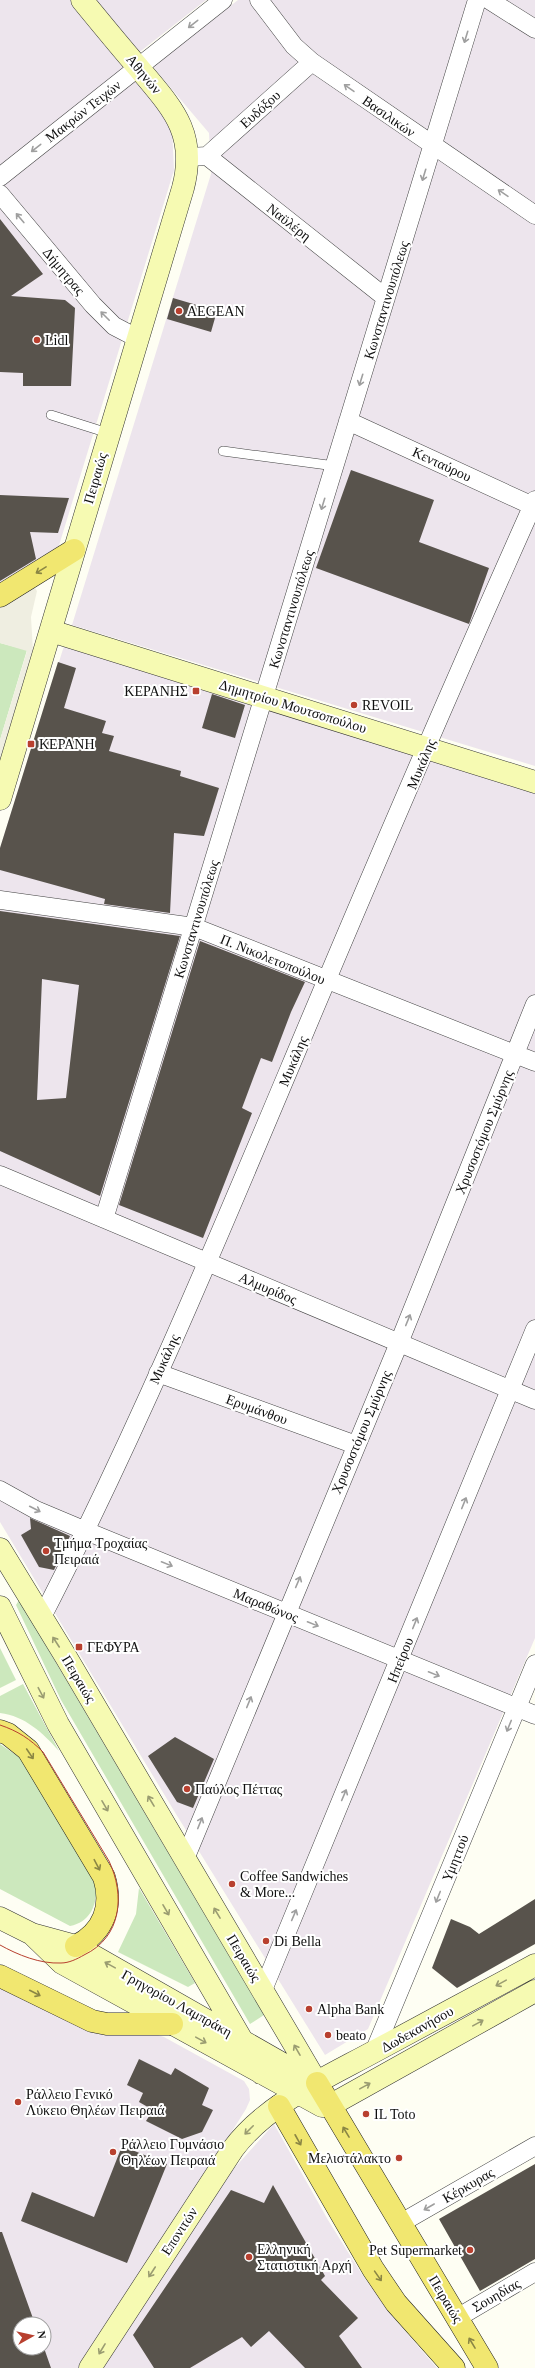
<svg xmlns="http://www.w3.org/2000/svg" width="535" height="2368" viewBox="0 0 535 2368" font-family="'Times New Roman',serif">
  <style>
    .industrial { fill: #ede5ed; fill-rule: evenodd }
    .green { fill: #cce8bd }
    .plaza { fill: #efeee1 }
    .building { fill: #58534c; fill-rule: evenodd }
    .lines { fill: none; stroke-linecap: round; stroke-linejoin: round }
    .lane-casing { stroke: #424242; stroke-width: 10 }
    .street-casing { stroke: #424242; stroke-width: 19 }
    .secondary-casing { stroke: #313131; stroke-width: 23 }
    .primary-casing { stroke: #202020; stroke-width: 23 }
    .lane { stroke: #fff; stroke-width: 9 }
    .street { stroke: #fff; stroke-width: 18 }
    .secondary { stroke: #f6fab2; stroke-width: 22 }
    .primary { stroke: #f1e770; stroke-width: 22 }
    .tram { stroke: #b8402f; stroke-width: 1 }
    .oneway { stroke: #9f9f9f }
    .oneway2 { stroke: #8b8644 }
    .oneway3 { stroke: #9a9c71 }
    .poi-dot { fill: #b8402f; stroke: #fff; stroke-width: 1.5 }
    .labels { text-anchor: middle; stroke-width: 4; stroke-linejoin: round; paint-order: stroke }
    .street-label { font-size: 14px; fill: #0f0f0f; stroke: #fff }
    .poi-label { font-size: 14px; fill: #0f0f0f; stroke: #fff; text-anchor: start }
  </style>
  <rect width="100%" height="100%" fill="#fefef3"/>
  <path class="industrial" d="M0,0h71l78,94 23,35 2,41 -117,382 -57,35z
    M93,0h113l-69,54z
    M238,0h297v766l-463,-141 139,-451 -2,-41 -56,-66z
    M64,646l471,144v848l-167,391 -43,26 -149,-241 -176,-292v-674z
    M0,1982l164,55 80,44 5,8 1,11 -4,9 -163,259h-83zM20,2324h24v24h-24z
    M274,2124l54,96 33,53 31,43 45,52h-337l129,-194z"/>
  <path class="green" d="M0,643l27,7 -27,90z
    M19,1600l245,415 -14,9 -189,-324 -45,-95z
    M0,1648l16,32 -16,8z
    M23,1684l36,67c-16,-18 -34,-35 -59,-38v-17z
    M0,1744l23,16 73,122c2,20 -4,40 -26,44l-70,-37z
    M139,1888l56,95 -7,4 -70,-35 18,-38z"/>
  <path class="plaza" d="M34,587l3,4 -6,26 2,34 -33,109v-20l27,-89 -27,-8v-35z"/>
  <path class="building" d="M0,219l43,55 -32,22 54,4 10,8 -4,78h-48v-13l-23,-1z
    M173,298l44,13 -6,21 -44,-13z
    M351,470l83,30 -15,42 70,26 -20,56 -153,-56z
    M0,495l69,3 -11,35 -28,-1 6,27 -36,22z
    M58,662l18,6 -12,40 42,13 -4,12 12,3 -5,15 72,20 -1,5 39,12 -15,48 -30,-3 -4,80 -66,-9 1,-5 -105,-29v-22z
    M212,694l33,11 -10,33 -33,-10z
    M0,911l180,25 -80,260 -100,-45zM42,979l37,6 -13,113 -29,2z
    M200,941l105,41 -14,30 -19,50 -11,-4 -7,18 -12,32 10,5 -49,125 -84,-33z
    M30,1518l40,18 -16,34 -15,-3 -18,-32 10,-6z
    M175,1737l39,22 -21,49 -16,-6 -29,-46z
    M535,1899v45l-78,44 -25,-20 19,-49 19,8 9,7z
    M139,2059l32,16 4,-7 34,20 -7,17 11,5 -11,22 -20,7 -36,-18 7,-11 -14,-8 4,-9 -16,-8z
    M122,2146l45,18 -40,99 -106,-42 11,-29 62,25z
    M535,2164v95l-55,32 -41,-72z
    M273,2185l52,91 -4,4 37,38 -19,18 23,32h-57l-36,-37 -18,16 -9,-10 -52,31h-36l-21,-33 98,-145 33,13z
    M0,2232h2l33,92h-15v24h24l7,20h-51z"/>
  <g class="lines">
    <g class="lane-casing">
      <path id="lane" d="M51,415l57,18
        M223,451l112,15"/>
    </g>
    <g class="street-casing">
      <path id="street" d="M259,0l35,46 18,16 223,153
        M489,0l46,29
        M207,156l105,-94
        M189,157l18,-1 179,142
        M0,177l223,-177
        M0,194l93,111 21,21 23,12
        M348,421l187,86
        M0,900l194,27 341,135
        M0,1175l535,225
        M104,1219l373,-1219
        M158,1373l198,72
        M0,1490l36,20 50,21 449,184
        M41,1619c97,-188 178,-383 260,-578 76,-181 154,-362 234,-541
        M185,1859l214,-516 136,-339
        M263,1990l272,-661
        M374,2052l161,-388
        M401,2223l134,-77
        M457,2318l78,-46"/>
    </g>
    <g class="secondary-casing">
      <path id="secondary" d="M51,631l484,151
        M0,799l183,-611c15,-57 -13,-82 -46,-122 -19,-22 -37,-44 -55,-66
        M0,1549l66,108 251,426
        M0,1607l58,117 203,349
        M0,1918l32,16 44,12 240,137
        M32,1934l30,29 260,143 9,-1 204,-114
        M90,2368l143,-219c34,-46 95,-72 144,-99 53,-28 105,-57 158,-85"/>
    </g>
    <g class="primary-casing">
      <path id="primary" d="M0,596l74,-46
        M0,1731l8,3 20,16 76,127c9,29 0,55 -28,69
        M0,1976l92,45 15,3h65
        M317,2083l170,285
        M279,2106l94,163 23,34 58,65"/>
    </g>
    <use href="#lane" class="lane"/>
    <use href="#street" class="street"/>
    <use href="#secondary" class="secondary"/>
    <use href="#primary" class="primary"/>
    <path class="tram" d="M0,1725c18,6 30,14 43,27l66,109c16,34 13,76 -25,94 -7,4 -15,8 -23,8 -21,1 -43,-8 -61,-18"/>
  </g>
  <defs><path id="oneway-shaft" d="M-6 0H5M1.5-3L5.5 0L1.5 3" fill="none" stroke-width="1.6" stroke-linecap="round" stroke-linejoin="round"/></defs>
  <g class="oneway">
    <use href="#oneway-shaft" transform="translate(193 24) rotate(142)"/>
    <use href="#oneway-shaft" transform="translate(466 37) rotate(107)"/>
    <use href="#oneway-shaft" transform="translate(349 88) rotate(-145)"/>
    <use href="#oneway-shaft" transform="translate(36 148) rotate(142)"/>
    <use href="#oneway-shaft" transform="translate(424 175) rotate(107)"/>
    <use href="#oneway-shaft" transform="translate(503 193) rotate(-146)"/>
    <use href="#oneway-shaft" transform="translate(20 218) rotate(-130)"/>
    <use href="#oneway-shaft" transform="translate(105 316) rotate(-135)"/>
    <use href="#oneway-shaft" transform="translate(361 380) rotate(107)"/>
    <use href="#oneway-shaft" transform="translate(323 504) rotate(107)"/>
    <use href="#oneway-shaft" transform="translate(408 1320) rotate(-68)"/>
    <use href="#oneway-shaft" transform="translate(464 1503) rotate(-68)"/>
    <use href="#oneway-shaft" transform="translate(35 1509) rotate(27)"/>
    <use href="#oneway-shaft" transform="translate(167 1564) rotate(22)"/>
    <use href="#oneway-shaft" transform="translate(298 1582) rotate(-67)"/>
    <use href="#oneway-shaft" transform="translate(415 1623) rotate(-68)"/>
    <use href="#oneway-shaft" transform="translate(313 1624) rotate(22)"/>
    <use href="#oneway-shaft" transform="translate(434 1674) rotate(22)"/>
    <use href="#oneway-shaft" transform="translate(249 1702) rotate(-68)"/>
    <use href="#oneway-shaft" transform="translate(509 1726) rotate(112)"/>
    <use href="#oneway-shaft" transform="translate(344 1795) rotate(-67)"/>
    <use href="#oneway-shaft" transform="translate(200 1823) rotate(-68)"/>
    <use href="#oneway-shaft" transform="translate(438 1897) rotate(112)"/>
    <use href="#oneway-shaft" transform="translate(294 1915) rotate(-67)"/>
    <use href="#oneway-shaft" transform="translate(429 2207) rotate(150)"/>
  </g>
  <g class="oneway2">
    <use href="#oneway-shaft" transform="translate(41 570) rotate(148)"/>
    <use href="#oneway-shaft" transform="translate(30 1754) rotate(56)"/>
    <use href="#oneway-shaft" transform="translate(97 1865) rotate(62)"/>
    <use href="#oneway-shaft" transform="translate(35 1993) rotate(27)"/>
    <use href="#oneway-shaft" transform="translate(346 2132) rotate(-121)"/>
    <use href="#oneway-shaft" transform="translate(298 2140) rotate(61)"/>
    <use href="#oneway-shaft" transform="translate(378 2276) rotate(55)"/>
    <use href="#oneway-shaft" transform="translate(472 2343) rotate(-121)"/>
  </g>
  <g class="oneway3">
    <use href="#oneway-shaft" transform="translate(56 1642) rotate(-123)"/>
    <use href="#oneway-shaft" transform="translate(41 1693) rotate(62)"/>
    <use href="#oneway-shaft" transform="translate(151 1801) rotate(-121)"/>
    <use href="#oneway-shaft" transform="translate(105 1806) rotate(60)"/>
    <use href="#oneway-shaft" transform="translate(166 1910) rotate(60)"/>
    <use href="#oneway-shaft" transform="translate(217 1913) rotate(-121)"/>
    <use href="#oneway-shaft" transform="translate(110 1965) rotate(-151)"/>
    <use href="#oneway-shaft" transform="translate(501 1983) rotate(151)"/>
    <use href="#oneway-shaft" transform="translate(478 2023) rotate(-29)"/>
    <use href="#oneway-shaft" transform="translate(201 2040) rotate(29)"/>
    <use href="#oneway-shaft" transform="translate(297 2050) rotate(-120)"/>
    <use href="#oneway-shaft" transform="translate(365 2086) rotate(-29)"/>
    <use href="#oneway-shaft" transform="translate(249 2130) rotate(135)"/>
    <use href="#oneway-shaft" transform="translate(152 2272) rotate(123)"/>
    <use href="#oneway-shaft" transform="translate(102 2349) rotate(121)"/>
  </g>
  <g class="poi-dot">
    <circle cx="179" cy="311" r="4"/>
    <circle cx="37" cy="340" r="4"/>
    <rect x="192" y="687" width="8" height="8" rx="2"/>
    <circle cx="354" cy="705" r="4"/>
    <rect x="27" y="740" width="8" height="8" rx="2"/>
    <circle cx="46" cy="1551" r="4"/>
    <rect x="75" y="1643" width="8" height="8" rx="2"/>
    <circle cx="187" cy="1789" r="4"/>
    <circle cx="232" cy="1884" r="4"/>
    <circle cx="266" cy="1941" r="4"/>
    <circle cx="309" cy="2009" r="4"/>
    <circle cx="328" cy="2035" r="4"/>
    <circle cx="18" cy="2102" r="4"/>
    <circle cx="366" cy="2114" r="4"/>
    <circle cx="113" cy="2152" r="4"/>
    <circle cx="399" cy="2158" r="4"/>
    <circle cx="470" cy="2250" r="4"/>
    <circle cx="249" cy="2257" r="4"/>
  </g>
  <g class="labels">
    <g class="street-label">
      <text transform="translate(144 74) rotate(50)" y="5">Αθηνών</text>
      <text transform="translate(260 109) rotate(-42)" y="5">Ευδόξου</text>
      <text transform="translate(83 111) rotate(-38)" y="5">Μακρών Τειχών</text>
      <text transform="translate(389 116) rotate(35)" y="5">Βασιλικών</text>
      <text transform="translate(289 222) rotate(38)" y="5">Ναϋλέρη</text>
      <text transform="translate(64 271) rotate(50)" y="5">Δήμητρας</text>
      <text transform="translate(386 300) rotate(-73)" y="5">Κωνσταντινουπόλεως</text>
      <text transform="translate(442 464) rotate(25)" y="5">Κενταύρου</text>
      <text transform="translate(95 478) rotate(-74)" y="5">Πειραιώς</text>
      <text transform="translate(291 609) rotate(-73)" y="5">Κωνσταντινουπόλεως</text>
      <text transform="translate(293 706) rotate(17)" y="5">Δημητρίου Μουτσοπούλου</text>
      <text transform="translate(421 764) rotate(-67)" y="5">Μυκάλης</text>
      <text transform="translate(196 919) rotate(-73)" y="5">Κωνσταντινουπόλεως</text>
      <text transform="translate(273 959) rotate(22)" y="5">Π. Νικολετοπούλου</text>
      <text transform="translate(293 1061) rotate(-67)" y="5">Μυκάλης</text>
      <text transform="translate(484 1132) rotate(-68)" y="5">Χρυσοστόμου Σμύρνης</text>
      <text transform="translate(268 1288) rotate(23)" y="5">Αλμυρίδος</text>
      <text transform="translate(164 1359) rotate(-66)" y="5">Μυκάλης</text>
      <text transform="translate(257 1409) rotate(20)" y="5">Ερυμάνθου</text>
      <text transform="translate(361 1432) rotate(-67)" y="5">Χρυσοστόμου Σμύρνης</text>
      <text transform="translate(266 1605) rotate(22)" y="5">Μαραθώνος</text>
      <text transform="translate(400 1660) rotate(-68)" y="5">Ηπείρου</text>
      <text transform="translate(79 1679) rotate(59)" y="5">Πειραιώς</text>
      <text transform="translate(455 1858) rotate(-68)" y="5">Υμηττού</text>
      <text transform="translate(244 1958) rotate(59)" y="5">Πειραιώς</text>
      <text transform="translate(177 2003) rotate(29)" y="5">Γρηγορίου Λαμπράκη</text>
      <text transform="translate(417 2029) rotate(-29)" y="5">Δωδεκανήσου</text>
      <text transform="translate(468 2185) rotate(-30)" y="5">Κέρκυρας</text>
      <text transform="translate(179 2231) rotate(-57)" y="5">Επονιτών</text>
      <text transform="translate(496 2295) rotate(-30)" y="5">Σουηδίας</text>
      <text transform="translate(446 2299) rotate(59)" y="5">Πειραιώς</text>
    </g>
    <g class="poi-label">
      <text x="187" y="316">AEGEAN</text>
      <text x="45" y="345">Lidl</text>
      <text x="188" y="696" text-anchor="end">ΚΕΡΑΝΗΣ</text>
      <text x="362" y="710">REVOIL</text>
      <text x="39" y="749">ΚΕΡΑΝΗ</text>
      <text x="54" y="1548">Τμήμα Τροχαίας<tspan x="54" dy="16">Πειραιά</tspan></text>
      <text x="87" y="1652">ΓΕΦΥΡΑ</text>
      <text x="195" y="1794">Παύλος Πέττας</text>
      <text x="240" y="1881">Coffee Sandwiches<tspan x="240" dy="16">&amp; More...</tspan></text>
      <text x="274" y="1946">Di Bella</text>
      <text x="317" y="2014">Alpha Bank</text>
      <text x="336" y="2040">beato</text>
      <text x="26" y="2099">Ράλλειο Γενικό<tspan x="26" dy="16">Λύκειο Θηλέων Πειραιά</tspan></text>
      <text x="374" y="2119">IL Toto</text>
      <text x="121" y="2149">Ράλλειο Γυμνάσιο<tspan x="121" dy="16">Θηλέων Πειραιά</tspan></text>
      <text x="391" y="2163" text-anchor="end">Μελιστάλακτο</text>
      <text x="257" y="2254">Ελληνική<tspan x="257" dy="16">Στατιστική Αρχή</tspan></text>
      <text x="462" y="2255" text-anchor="end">Pet Supermarket</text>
    </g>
  </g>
  <g transform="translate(32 2336) rotate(82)"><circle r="19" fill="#ffffff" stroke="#9f9f9f"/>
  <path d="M0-3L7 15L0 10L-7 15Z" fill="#b8402f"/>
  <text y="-6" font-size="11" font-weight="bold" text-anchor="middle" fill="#0f0f0f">N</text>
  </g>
</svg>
